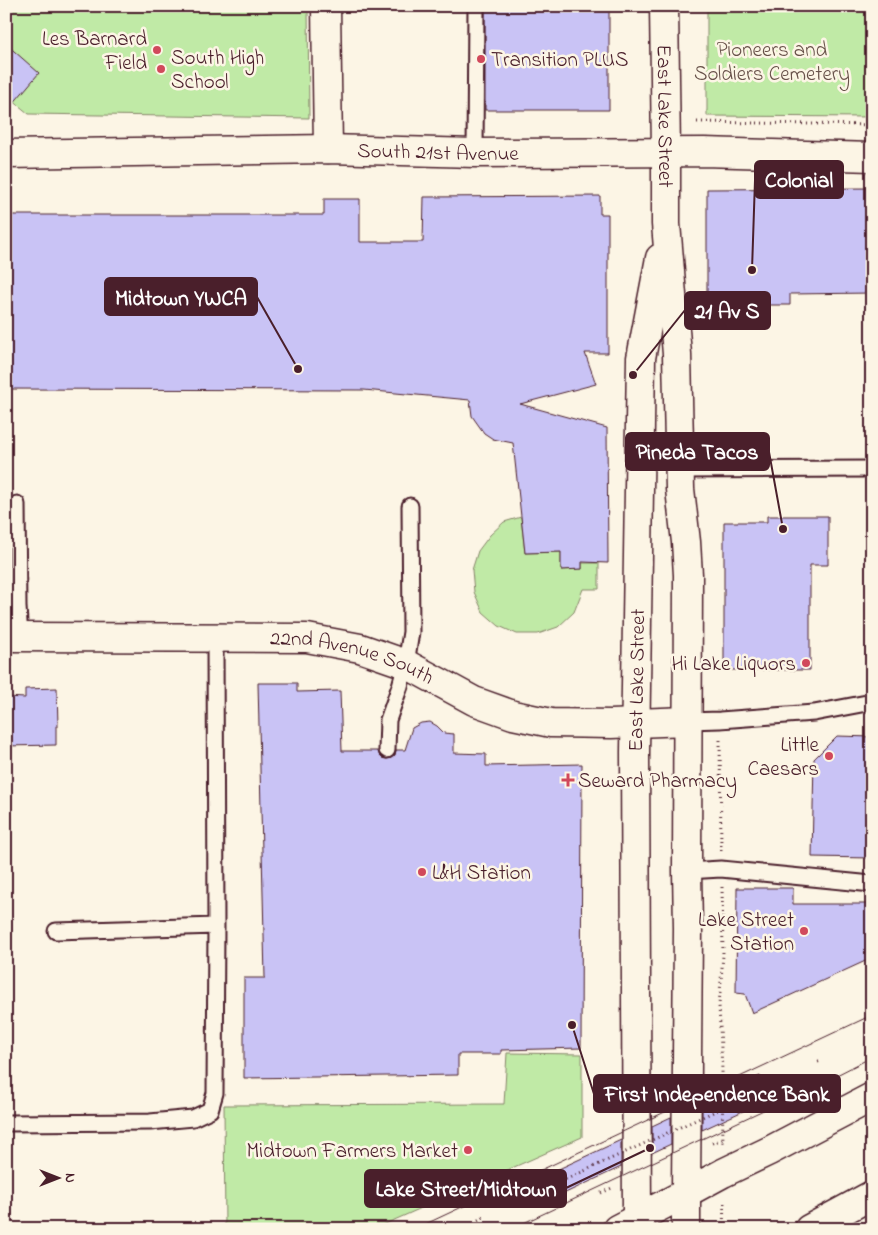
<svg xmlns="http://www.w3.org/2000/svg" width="878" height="1235" viewBox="0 0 878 1235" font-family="'Indie Flower',sans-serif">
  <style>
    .green { fill: #c0eaa6; stroke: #858468 }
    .building { fill: #c9c3f5; stroke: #4a1f2b }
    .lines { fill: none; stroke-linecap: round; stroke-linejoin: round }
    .service-casing { stroke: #4a1f2b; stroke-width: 19 }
    .minor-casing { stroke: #4a1f2b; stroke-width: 31 }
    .tertiary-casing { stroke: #4a1f2b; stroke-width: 31 }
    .secondary-casing { stroke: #4a1f2b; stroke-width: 31 }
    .primary-casing { stroke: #4a1f2b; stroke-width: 31 }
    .trunk-casing { stroke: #4a1f2b; stroke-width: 31 }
    .path { stroke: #4a1f2b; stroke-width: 3; stroke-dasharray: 1 4; stroke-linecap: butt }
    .service { stroke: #fcf5e5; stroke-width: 15 }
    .minor { stroke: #fcf5e5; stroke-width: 28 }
    .tertiary { stroke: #fcf5e5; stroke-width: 28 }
    .secondary { stroke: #fcf5e5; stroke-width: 28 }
    .primary { stroke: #fcf5e5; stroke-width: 28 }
    .trunk { stroke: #fcf5e5; stroke-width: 28 }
    .tram { stroke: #4a1f2b; stroke-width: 1 }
    .path-bridge { stroke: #4a1f2b; stroke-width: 3; stroke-dasharray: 1 4; stroke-linecap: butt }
    .poi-dot { fill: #d1495b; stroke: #fcf5e5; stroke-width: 2 }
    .labels { text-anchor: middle; stroke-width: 5; stroke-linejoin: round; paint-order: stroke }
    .poi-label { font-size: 21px; fill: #4a1f2b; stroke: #fcf5e5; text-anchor: end }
    .park-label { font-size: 21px; fill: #68524a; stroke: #fcf5e5 }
    .street-label { font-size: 21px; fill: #4a1f2b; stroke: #fcf5e5 }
    .leader { fill: none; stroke: #4a1f2b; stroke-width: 2 }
    .callout-dot { fill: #4a1f2b; stroke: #fcf5e5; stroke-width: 2 }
    .callout { fill: #4a1f2b; stroke: #4a1f2b; stroke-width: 2 }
    .callout-label { font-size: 22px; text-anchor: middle; font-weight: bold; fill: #fff }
  </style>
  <rect width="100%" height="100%" fill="#fcf5e5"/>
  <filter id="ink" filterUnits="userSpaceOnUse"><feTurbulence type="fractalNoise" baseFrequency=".02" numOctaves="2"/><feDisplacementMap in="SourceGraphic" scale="10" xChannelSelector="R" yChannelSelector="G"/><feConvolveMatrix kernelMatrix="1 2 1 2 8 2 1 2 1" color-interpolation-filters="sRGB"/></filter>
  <g filter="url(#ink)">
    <path class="green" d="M6,6h302l1,112 -280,-4 -23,-19z
      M707,6h165v111l-165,-1z
      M521,517l4,36 36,-1v18l21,-1v-6h17v26h-16l-9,23 -16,15 -20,7h-21l-18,-8 -16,-14 -9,-20 -2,-22 6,-19 12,-16 14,-13z
      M507,1053l75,1v83l-208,92h-149l-1,-124 280,-1z"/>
    <path class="building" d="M485,6h124v104h-124z
      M6,44l33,29 -33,39z
      M872,188v105l-82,1v11h-83v-116z
      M600,196v18h8v139h-23l11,31 -76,20 87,24 1,135 -26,-1v7l-21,1v-18l-36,1 -12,-110 -20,-4 -9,-6 -12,-17 -2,-16 -106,-10 -358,-1v-174h318v-16h36v43h63l1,-45z
      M767,516h61v49h-18v105h-86v-148h43z
      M258,683h39v9l43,-1 2,60h36l1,4 3,3 5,1 4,-1 4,-3 1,-5h9l7,-22 9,-5 9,-1 7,4 7,7 10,1v19l32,1v12l96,-2 -1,284 -80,2v4h-43v21l-214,3v-100h21z
      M57,688l1,38h-2v19l-50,1v-49l19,1v-9z
      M837,736l35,1v121l-60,-1 2,-98z
      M737,888h56v16h79v54l-120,55 -7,-19 -9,-1z
      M760,1076l9,23 -67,31v-28z
      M671,1117v27l-19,9v-27z
      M621,1140v27l-75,35 -11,-22z"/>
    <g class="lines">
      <g class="service-casing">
        <path id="service" d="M475,153l1,-147
          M680,470l192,-1
          M17,504l1,103 2,30
          M687,721l33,-1 94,-7 58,-11
          M387,750l1,-30 12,-34 6,-22 5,-32 -1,-126
          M687,871l34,-2 151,15
          M56,931l160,-5 -1,-288
          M6,1123l144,-1 43,-4 17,-8 5,-17 1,-167"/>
      </g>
      <g class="minor-casing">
        <g id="minor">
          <path d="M326,6l2,143"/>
          <path id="s1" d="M6,637l301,1 53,10 46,16 68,37 39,14 38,8 60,1 76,-3"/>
        </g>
      </g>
      <g class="tertiary-casing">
        <g id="tertiary">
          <path id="s2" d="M6,154l322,-5 147,4 229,-1 168,5"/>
        </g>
      </g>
      <g class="secondary-casing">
        <g id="secondary">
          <path id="s3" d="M664,6l2,146v72l11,130 3,135 6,53 2,33 -1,296 1,57 -2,265"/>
          <path id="s4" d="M637,1219l-2,-467 6,-394 19,-100"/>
        </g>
      </g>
      <g class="primary-casing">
        <path id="primary" d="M617,1229l69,-36v36"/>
      </g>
      <g class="trunk-casing">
        <path id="trunk" d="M686,1193l37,-20 46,-22 103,-54
          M809,1229l63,-34"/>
      </g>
      <path class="path" d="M697,122l175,3
        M720,740l1,111
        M722,887l1,68 -4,50 3,65 1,76
        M818,1062l3,-1
        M733,1103l32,-14
        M712,1143l11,-4
        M526,1171l11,21 34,-15
        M601,1193l11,-5
        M478,1220l8,-4
        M723,1229l1,-27"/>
      <use href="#service" class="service"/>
      <use href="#minor" class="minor"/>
      <use href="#tertiary" class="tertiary"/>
      <use href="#secondary" class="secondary"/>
      <use href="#primary" class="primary"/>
      <use href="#trunk" class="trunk"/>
      <path class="tram" d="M415,1229l457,-214
        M511,1229l314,-148 47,-24"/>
      <path class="path-bridge" d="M571,1177l162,-74"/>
    </g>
  </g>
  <g class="poi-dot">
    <circle cx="157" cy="50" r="5"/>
    <circle cx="481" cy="59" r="5"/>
    <circle cx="161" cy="69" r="5"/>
    <circle cx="806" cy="663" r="5"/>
    <circle cx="829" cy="756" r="5"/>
    <path d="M565.5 772.5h5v5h5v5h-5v5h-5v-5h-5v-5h5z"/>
    <circle cx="422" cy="872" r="5"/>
    <circle cx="804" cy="931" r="5"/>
    <circle cx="468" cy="1150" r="5"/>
  </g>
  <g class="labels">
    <g class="poi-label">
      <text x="147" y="45">Les Barnard<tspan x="147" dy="24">Field</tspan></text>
      <text x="171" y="64" text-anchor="start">South High<tspan x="171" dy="24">School</tspan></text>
      <text x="491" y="66" text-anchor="start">Transition PLUS</text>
      <text x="796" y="670">Hi Lake Liquors</text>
      <text x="819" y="751">Little<tspan x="819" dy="24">Caesars</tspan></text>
      <text x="578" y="787" text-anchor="start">Seward Pharmacy</text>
      <text x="432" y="879" text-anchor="start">L&amp;H Station</text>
      <text x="794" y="926">Lake Street<tspan x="794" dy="24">Station</tspan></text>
      <text x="458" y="1157">Midtown Farmers Market</text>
    </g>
    <g class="park-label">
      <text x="772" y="56">Pioneers and<tspan x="772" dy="24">Soldiers Cemetery</tspan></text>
    </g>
    <g class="street-label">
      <text dy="7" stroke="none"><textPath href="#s3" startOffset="110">East Lake Street</textPath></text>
      <text dy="7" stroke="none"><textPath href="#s2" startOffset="432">South 21st Avenue</textPath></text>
      <text dy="7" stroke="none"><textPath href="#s1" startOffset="349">22nd Avenue South</textPath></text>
      <text dy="7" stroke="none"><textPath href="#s4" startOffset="539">East Lake Street</textPath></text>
    </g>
  </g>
  <path class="leader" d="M752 270L755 180M298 369L257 297M633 375L685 310M783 529L769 452M572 1025L594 1094M650 1148L566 1188"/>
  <g class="callout-dot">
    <circle cx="752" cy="270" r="5"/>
    <circle cx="298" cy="369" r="5"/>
    <circle cx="633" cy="375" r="5"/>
    <circle cx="783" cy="529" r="5"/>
    <circle cx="572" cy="1025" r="5"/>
    <circle cx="650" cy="1148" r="5"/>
  </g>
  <g class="callout">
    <rect x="755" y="161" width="88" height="37" rx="5"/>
    <rect x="105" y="278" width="152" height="37" rx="5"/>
    <rect x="685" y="292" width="85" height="37" rx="5"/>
    <rect x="626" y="433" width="143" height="37" rx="5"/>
    <rect x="594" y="1075" width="246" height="37" rx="5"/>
    <rect x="365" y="1170" width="201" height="37" rx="5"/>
  </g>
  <g class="callout-label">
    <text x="799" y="187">Colonial</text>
    <text x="181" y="305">Midtown YWCA</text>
    <text x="727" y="318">21 Av S</text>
    <text x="697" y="459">Pineda Tacos</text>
    <text x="717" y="1101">First Independence Bank</text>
    <text x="466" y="1196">Lake Street/Midtown</text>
  </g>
  <rect width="878" height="1235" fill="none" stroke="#fcf5e5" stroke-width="25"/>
  <rect x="12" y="12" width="853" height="1210" fill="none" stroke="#4a1f2b" stroke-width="2" filter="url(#ink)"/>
  <g transform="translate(58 1178) rotate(90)" stroke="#fcf5e5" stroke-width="4" paint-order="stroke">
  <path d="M0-4L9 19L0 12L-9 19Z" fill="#4a1f2b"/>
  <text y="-8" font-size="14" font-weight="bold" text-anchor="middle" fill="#4a1f2b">N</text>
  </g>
</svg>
